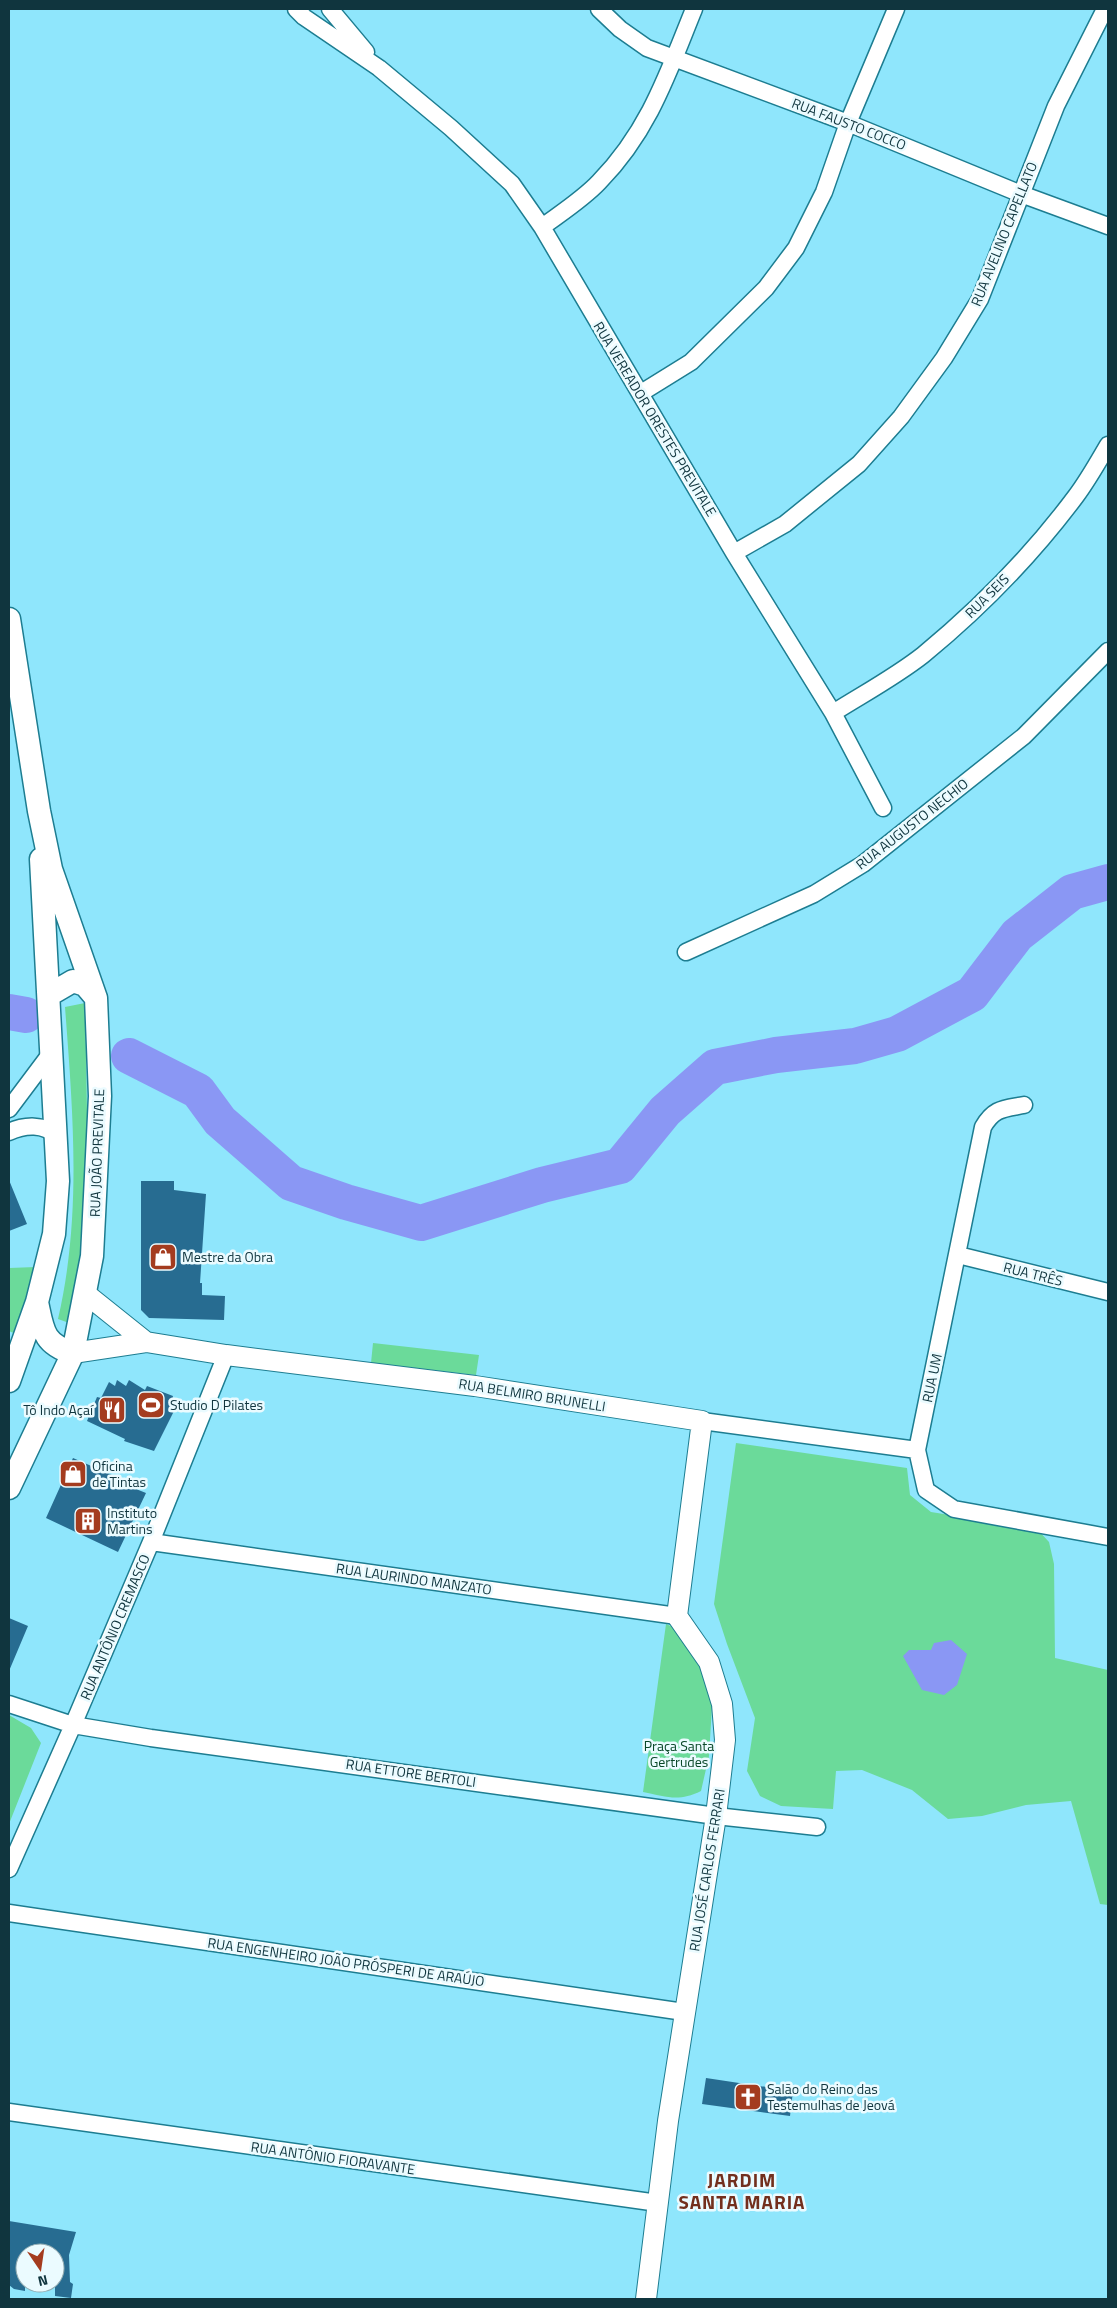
<svg xmlns="http://www.w3.org/2000/svg" width="1117" height="2308" viewBox="0 0 1117 2308" font-family="'Titillium Web',sans-serif">
  <style>
    .green { fill: #6bda9a }
    .water { fill: #8a97f4 }
    .lines { fill: none; stroke-linecap: round; stroke-linejoin: round }
    .river { stroke: #8a97f4; stroke-width: 36 }
    .building { fill: #276c91 }
    .minor-casing { stroke: #1d7d91; stroke-width: 19 }
    .tertiary-casing { stroke: #1d7d91; stroke-width: 22 }
    .secondary-casing { stroke: #1d7d91; stroke-width: 25 }
    .minor { stroke: #fff; stroke-width: 16 }
    .tertiary { stroke: #fff; stroke-width: 20 }
    .secondary { stroke: #fff; stroke-width: 22 }
    .labels { text-anchor: middle; stroke-width: 5; stroke-linejoin: round; paint-order: stroke }
    .street-label { font-size: 14px; fill: #10353e; stroke: #ebfbff }
    .poi-label { font-size: 14px; fill: #10353e; stroke: #ebfbff; text-anchor: start }
    .park-label { font-size: 14px; fill: #0a4829; stroke: #ebfbff }
    .district-label { font-size: 19px; font-weight: bold; letter-spacing: 1px; fill: #722f1d; stroke: #ebfbff }
  </style>
  <rect width="100%" height="100%" fill="#8fe6fc"/>
  <path class="green" d="M85,1003l3,161 -3,84 -13,76 -14,-5c24,-104 15,-206 7,-312z
    M36,1267l-16,69 -11,-5v-63z
    M373,1343l106,12 -3,20 -105,-12z
    M736,1443l171,25 3,27 21,17 106,17 12,13 5,22 1,94 53,12v235l-8,-1 -29,-103 -45,4 -44,11 -34,3 -36,-29 -50,-20 -26,1 -3,38 -52,-3 -21,-10 -13,-25 8,-53 -28,-74 -13,-40z
    M666,1624l12,5 35,60 -4,67 -8,35c-22,11 -34,6 -58,1z
    M9,1715l22,13 10,15 -32,81z"/>
  <path class="water" d="M951,1640l16,14 -10,31 -13,10 -22,-5 -19,-34 6,-6h22l3,-7z"/>
  <g class="lines">
    <path class="river" d="M9,1012l17,3
      M129,1056l69,35 22,30 71,62 55,19 75,21 121,-38 78,-19 45,-55 50,-44 61,-12 79,-9 42,-12 75,-40 45,-59 55,-43 36,-10"/>
  </g>
  <path class="building" d="M9,1180l18,44 -18,7z
    M141,1181h33v9l32,4 -6,89h2v12l23,1 -1,24 -75,-2 -8,-8z
    M117,1380l9,6 3,-6 16,10 2,-4 26,10 -2,8 5,3 -22,44 -30,-10 1,-2 -38,-18 10,-24 4,1 8,-16 6,4z
    M73,1458l39,17 -1,4 35,14 -28,59 -72,-34z
    M9,1618l19,8 -19,45z
    M706,2078l87,13 -3,25 -88,-12z
    M9,2221l67,11 -7,23 1,27 3,2 -2,14 -16,-2v-43h-30v38l-11,-2 -5,-4z"/>
  <g class="lines">
    <g class="minor-casing">
      <path id="minor" d="M296,9l8,8 75,51 72,60 61,56 30,43 192,326 99,160 50,95
        M330,9l36,43
        M599,9l21,20 27,19 201,75 173,71 87,32
        M542,227c19,-14 41,-28 57,-45 50,-51 69,-109 95,-173
        M641,393l50,-31 75,-74 30,-40 28,-56 24,-69 48,-114
        M734,553l51,-29 74,-60 42,-47 43,-59 36,-59 76,-193 49,-97
        M833,713c30,-19 62,-36 90,-58 56,-46 109,-100 153,-159 12,-16 22,-34 32,-51
        M686,952l128,-58 49,-30 161,-128 84,-85
        M1024,1105c-21,4 -30,3 -41,22l-66,323 9,40 28,19 154,28
        M9,1109l42,-56
        M9,1132c15,-7 36,-9 48,5
        M958,1255l150,37
        M702,1421l215,29
        M151,1542l526,74
        M9,1704l64,21 78,13 565,78 101,11
        M9,1869l64,-144 78,-183 75,-187
        M9,1913l675,99
        M9,2112l649,91"/>
    </g>
    <g class="tertiary-casing">
      <path id="tertiary" d="M86,1294l60,48
        M73,1353l73,-11 80,13 249,31 227,35 -25,195 32,46 13,42 3,36 -9,76 -48,305 -22,178"/>
    </g>
    <g class="secondary-casing">
      <path id="secondary" d="M9,619l30,192 12,58 45,129 4,98 -8,160 -19,97 -64,135
        M49,995l24,-14 12,4 11,13
        M37,1302c6,28 6,42 36,51
        M9,1381l28,-79 17,-68 4,-53 -17,-322"/>
    </g>
    <use href="#minor" class="minor"/>
    <use href="#tertiary" class="tertiary"/>
    <use href="#secondary" class="secondary"/>
  </g>
  <defs>
    <g id="shop-square" transform="scale(1.4375)"><rect x="-9" y="-9" width="18" height="18" rx="4" fill="#a43c1f" stroke="#ebfbff"/><path d="M-5-2.5h2.3a2.7 3.5 0 0 1 5.4 0H5L5.5 6h-11ZM-1.5-2.5h3a1.5 2.3 0 0 0-3 0Z" fill="#fff"/></g>
    <g id="stadium-square" transform="scale(1.4375)"><rect x="-9" y="-9" width="18" height="18" rx="4" fill="#a43c1f" stroke="#ebfbff"/><path d="M0-5a6.5 5 0 1 0 0 10a6.5 5 0 1 0 0-10ZM-3.5-1.8h7v3.6h-7Z" fill="#fff"/></g>
    <g id="restaurant-square" transform="scale(1.4375)"><rect x="-9" y="-9" width="18" height="18" rx="4" fill="#a43c1f" stroke="#ebfbff"/><path d="M-5-6h1v4h1v-4h1v4h1v-4h1v5L-1.5 .5V6h-2V.5L-5-1ZM5-6V6H3V1.5H1.5Q1.5-4 5-6Z" fill="#fff"/></g>
    <g id="building-square" transform="scale(1.4375)"><rect x="-9" y="-9" width="18" height="18" rx="4" fill="#a43c1f" stroke="#ebfbff"/><path d="M-4-6H4V6H1V3H-1V6H-4ZM-2.5-4.3h1.7v1.8h-1.7ZM.8-4.3h1.7v1.8H.8ZM-2.5-1h1.7V.8h-1.7ZM.8-1h1.7V.8H.8Z" fill="#fff"/></g>
    <g id="church-square" transform="scale(1.4375)"><rect x="-9" y="-9" width="18" height="18" rx="4" fill="#a43c1f" stroke="#ebfbff"/><path d="M-1.2-6h2.4v3.5h3.3v2.4h-3.3V6h-2.4V-.1h-3.3v-2.4h3.3Z" fill="#fff"/></g>
  </defs>
  <g fill-rule="evenodd">
    <use href="#shop-square" x="163" y="1257"/>
    <use href="#stadium-square" x="151" y="1405"/>
    <use href="#restaurant-square" x="112" y="1410"/>
    <use href="#shop-square" x="73" y="1474"/>
    <use href="#building-square" x="88" y="1521"/>
    <use href="#church-square" x="748" y="2097"/>
  </g>
  <g class="labels">
    <g class="street-label">
      <text transform="translate(849 124) rotate(21)" y="5">RUA FAUSTO COCCO</text>
      <text transform="translate(1004 234) rotate(-68)" y="5">RUA AVELINO CAPELLATO</text>
      <text transform="translate(655 419) rotate(59)" y="5">RUA VEREADOR ORESTES PREVITALE</text>
      <text transform="translate(987 596) rotate(-45)" y="5">RUA SEIS</text>
      <text transform="translate(912 824) rotate(-38)" y="5">RUA AUGUSTO NECHIO</text>
      <text transform="translate(97 1153) rotate(-88)" y="5">RUA JOÃO PREVITALE</text>
      <text transform="translate(1033 1274) rotate(14)" y="5">RUA TRÊS</text>
      <text transform="translate(932 1378) rotate(-78)" y="5">RUA UM</text>
      <text transform="translate(532 1395) rotate(9)" y="5">RUA BELMIRO BRUNELLI</text>
      <text transform="translate(414 1579) rotate(8)" y="5">RUA LAURINDO MANZATO</text>
      <text transform="translate(115 1627) rotate(-67)" y="5">RUA ANTÔNIO CREMASCO</text>
      <text transform="translate(411 1773) rotate(8)" y="5">RUA ETTORE BERTOLI</text>
      <text transform="translate(707 1870) rotate(-81)" y="5">RUA JOSÉ CARLOS FERRARI</text>
      <text transform="translate(346 1962) rotate(8)" y="5">RUA ENGENHEIRO JOÃO PRÓSPERI DE ARAÚJO</text>
      <text transform="translate(333 2158) rotate(8)" y="5">RUA ANTÔNIO FIORAVANTE</text>
    </g>
    <g class="poi-label">
      <text x="182" y="1262">Mestre da Obra</text>
      <text x="170" y="1410">Studio D Pilates</text>
      <text x="93" y="1415" text-anchor="end">Tô Indo Açaí</text>
      <text x="92" y="1471">Oficina<tspan x="92" dy="16">de Tintas</tspan></text>
      <text x="107" y="1518">Instituto<tspan x="107" dy="16">Martins</tspan></text>
      <text x="767" y="2094">Salão do Reino das<tspan x="767" dy="16">Testemulhas de Jeová</tspan></text>
    </g>
    <g class="park-label">
      <text x="679" y="1751">Praça Santa<tspan x="679" dy="16">Gertrudes</tspan></text>
    </g>
    <g class="district-label">
      <text x="742" y="2187">JARDIM<tspan x="742" dy="22">SANTA MARIA</tspan></text>
    </g>
  </g>
  <rect width="1117" height="2308" fill="none" stroke="#10353e" stroke-width="20"/>
  <g transform="translate(40 2268) rotate(167)"><circle r="24" fill="#ebfbff" stroke="#93acb2"/>
  <path d="M0-4L9 19L0 12L-9 19Z" fill="#a43c1f"/>
  <text y="-8" font-size="14" font-weight="bold" text-anchor="middle" fill="#10353e">N</text>
  </g>
</svg>
